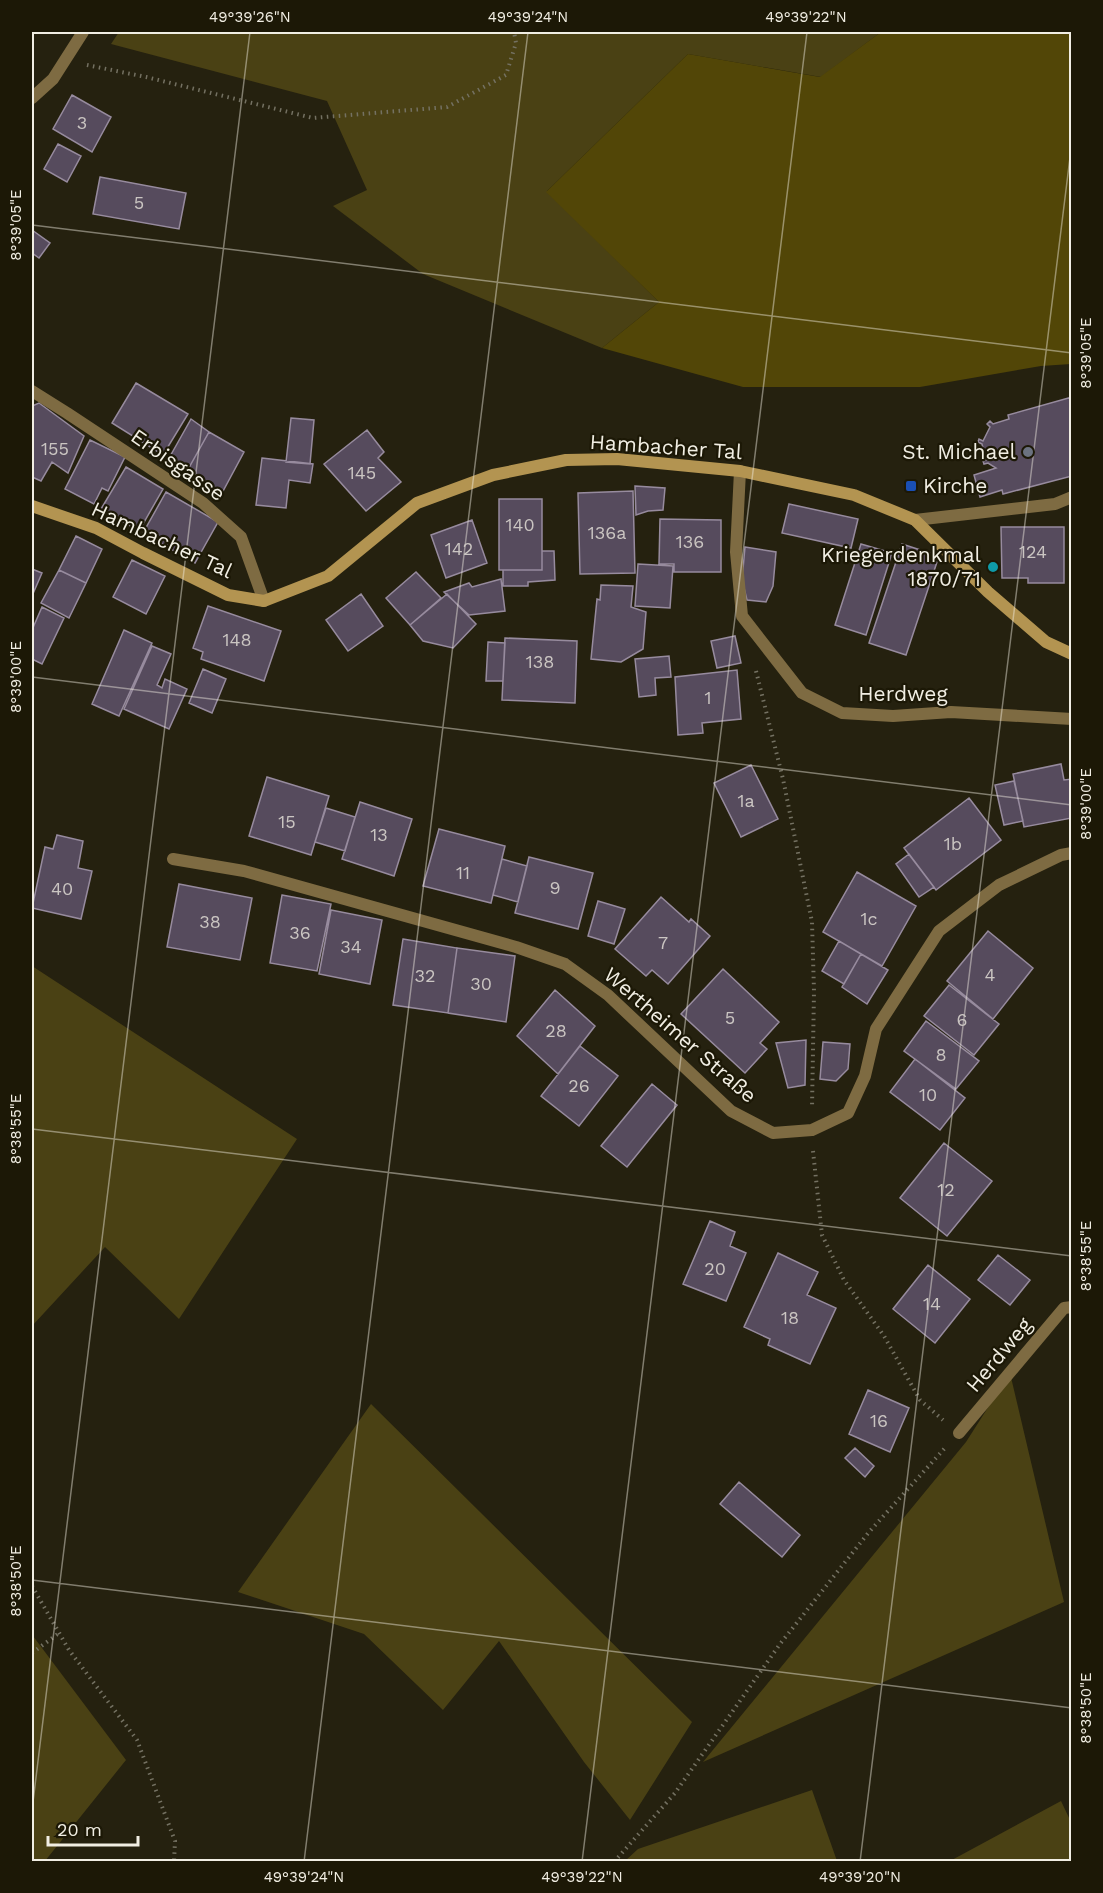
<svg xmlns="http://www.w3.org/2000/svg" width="1103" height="1893" viewBox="0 0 1103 1893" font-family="'Work Sans',sans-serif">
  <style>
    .green { fill: #4a4114 }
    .forest { fill: #524607 }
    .building { fill: #564b5d; stroke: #978b9e; stroke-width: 1.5 }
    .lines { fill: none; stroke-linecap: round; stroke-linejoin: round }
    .path { stroke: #747162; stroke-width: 4; stroke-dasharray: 1.5 4.5; stroke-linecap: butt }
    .street { stroke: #7e6b42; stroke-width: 12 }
    .secondary { stroke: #b39451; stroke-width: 12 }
    .ticks { fill: none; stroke: #f1eee3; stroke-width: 1.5; stroke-opacity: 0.45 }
    .worship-dot { fill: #6b7280; stroke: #1c1806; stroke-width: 2 }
    .transit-dot { fill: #1a4fb4; stroke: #1c1806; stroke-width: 2 }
    .culture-dot { fill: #0f9aa8; stroke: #1c1806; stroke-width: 2 }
    .labels { text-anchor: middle; stroke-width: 4.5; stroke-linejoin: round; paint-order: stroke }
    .number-label { font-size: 18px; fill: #cac5c2 }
    .street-label { font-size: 21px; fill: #f1eee3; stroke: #1c1806 }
    .poi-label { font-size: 21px; fill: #f1eee3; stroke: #1c1806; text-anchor: end }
    .neatline { fill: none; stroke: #f1eee3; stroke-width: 2 }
    .ticks-label { font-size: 15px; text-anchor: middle; fill: #f1eee3 }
  </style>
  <rect width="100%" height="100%" fill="#25210f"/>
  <path class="green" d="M119,32h762l-60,45 -133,-23 -141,137 112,111 -57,46 -179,-74 -90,-68 34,-16 -40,-89 -216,-57z
    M32,966l265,173 -118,180 -74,-72 -73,79z
    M1010,1373l54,229 -361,160 263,-320z
    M371,1404l321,318 -62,98 -46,-58 -85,-121 -56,69 -79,-76 -126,-42z
    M33,1636l93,124 -81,101h-13z
    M812,1790l25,71h-212l13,-12z
    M1061,1801l10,21v39h-121z"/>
  <path class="forest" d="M881,32h190v332l-30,2 -121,21h-177l-141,-39 57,-46 -113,-110 142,-138 132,23z"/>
  <path class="building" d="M72,95l39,22 -19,35 -39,-23z
    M58,144l23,12 -14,26 -23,-13z
    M100,177l86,16 -7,36 -86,-15z
    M32,230l18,13 -11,15 -7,-5z
    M136,383l52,31 -25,41 -51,-32z
    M1072,397v79l-69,18 -1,-4 -22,7 -6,-22 22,-7 -8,-5 -4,1 -1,-3 3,-1 -4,-16 -4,-2 1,-3 4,2 7,-14 -3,-3 3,-3 3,3 16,-5 -1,-4z
    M39,403l45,33 -16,37 -16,-11 -11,19 -9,-4v-71z
    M291,418l23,2 -4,44 -24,-2z
    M191,419l18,13 -23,41 -18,-13z
    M367,430l17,22 -6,6 23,24 -35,29 -42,-47z
    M209,432l35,20 -22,41 -36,-20z
    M90,440l35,17 -17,34 -6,-3 -8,16 -29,-15z
    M262,458l51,6 -3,19 -21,-3 -3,28 -30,-3z
    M126,467l37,22 -24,42 -38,-22z
    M635,486l30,2 -2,22 -15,1 -12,4z
    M633,491l2,82 -55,1 -2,-81z
    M166,492l52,30 -23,41 -52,-30z
    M499,499h43v71h-43z
    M789,504l69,15 -7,29 -69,-15z
    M660,519l61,1v52h-47v-8h-15z
    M472,520l15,43 -41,15 -15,-43z
    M1001,527h63v56h-36v-5h-26z
    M76,536l26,13 -16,34 -27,-13z
    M861,544l31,9 -26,82 -31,-10z
    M902,544l37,12 -33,99 -37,-12z
    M745,547l31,5 -3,34 -7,16 -19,-2 -5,-20z
    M542,551h12l1,29 -27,2v4h-25v-16h39z
    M132,560l33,16 -19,38 -33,-17z
    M638,564l35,2 -3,42 -35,-2z
    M32,569l10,4 -10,23z
    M59,570l27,13 -17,35 -28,-15z
    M416,572l25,26 -31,27 -24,-27z
    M501,579l4,32 -36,4 -25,-23 25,-9 3,4z
    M601,585l32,1 -2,21 15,5 -3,37 -22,13 -30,-3 6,-60 3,1z
    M361,594l22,32 -35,25 -22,-31z
    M447,594l29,30 -23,24 -30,-7 -13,-16z
    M208,606l73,25 -17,50 -63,-22 2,-7 -10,-4z
    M42,607l22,11 -22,46 -10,-5v-29z
    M124,630l28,13 -33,73 -27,-12z
    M735,636l6,27 -24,5 -6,-27z
    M505,638l72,3 -2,62 -73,-3z
    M488,642l17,1 -2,38h-17z
    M152,646l19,8 -14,31 5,3 3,-9 22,10 -18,40 -45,-20z
    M669,656l2,21 -16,1 1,17 -17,2 -4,-38z
    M203,669l23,10 -14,34 -23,-10z
    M737,670l4,49 -39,4 1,10 -25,2 -3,-58z
    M1061,764l3,16 8,-1v39l-48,9 -11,-53z
    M751,765l27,54 -37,18 -27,-54z
    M267,777l62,19 -18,59 -62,-19z
    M1014,781l9,40 -19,4 -9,-40z
    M969,798l32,42 -65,50 -32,-42z
    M360,802l52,17 -18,57 -52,-17z
    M326,808l29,9 -10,34 -30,-9z
    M439,829l66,17 -14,57 -68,-17z
    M57,835l26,6 -5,27 14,3 -11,48 -49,-11 13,-61 8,2z
    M909,854l25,33 -15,10 -23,-33z
    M529,857l64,16 -15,56 -63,-16z
    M502,859l25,7 -9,36 -25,-7z
    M857,872l59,34 -34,60 -59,-34z
    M179,884l73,14 -12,62 -73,-13z
    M282,895l49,9 -14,67 -47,-8z
    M661,897l28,25 2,-3 19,17 -42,48 -16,-14 -6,6 -31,-27z
    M598,901l27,8 -11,35 -26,-8z
    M331,910l51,10 -12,64 -51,-10z
    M988,931l45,37 -40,51 -46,-38z
    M403,939l54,9 -9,65 -55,-8z
    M839,941l22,13 -17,30 -22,-13z
    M457,948l58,8 -9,66 -58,-9z
    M861,954l27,16 -21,34 -25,-17z
    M723,969l56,53 -19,21 7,6 -22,24 -64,-59z
    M949,985l50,39 -25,31 -50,-39z
    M555,990l40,36 -37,48 -41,-38z
    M926,1021l53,40 -23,28 -52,-38z
    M806,1040l-1,45 -17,3 -12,-45z
    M823,1042l27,2 -2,25 -12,12 -16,-2z
    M580,1046l38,30 -39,50 -38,-30z
    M915,1059l50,39 -25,32 -50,-38z
    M652,1084l25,21 -50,62 -26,-21z
    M944,1143l48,38 -45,55 -47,-38z
    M710,1221l25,11 -5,14 16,7 -20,48 -43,-17z
    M778,1253l40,19 -11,23 29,13 -26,56 -42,-19 2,-6 -26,-12z
    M998,1255l32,25 -20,25 -32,-25z
    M928,1265l42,34 -35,44 -42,-34z
    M868,1390l41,18 -19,44 -41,-18z
    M855,1448l19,18 -9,11 -20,-19z
    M739,1482l61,53 -18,22 -62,-53z"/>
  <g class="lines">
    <path class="path" d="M87,65l59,12 167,41 134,-11 59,-32 10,-32 -2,-11
      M756,671l27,108 29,143 2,69 -2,117
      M813,1151l9,84 22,45 40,56 36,64 23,20
      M32,1586l37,64 68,90 38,101 -1,21
      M32,1653l27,-20
      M614,1862l61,-69 105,-149 89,-112 76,-84"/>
    <path class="street" d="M32,98l21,-19 30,-47
      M32,391l35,22 136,90 38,34 23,64
      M740,471l-4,81 6,64 60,77 40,20 51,3 58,-4 121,7
      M915,520l140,-16 17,-7
      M173,859l71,12 272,76 49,17 43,31 123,116 42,22 39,-3 36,-17 17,-37 11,-47 63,-98 60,-46 62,-30 11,-2
      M959,1433l105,-125 8,-1"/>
    <path class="secondary" d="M32,506l64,22 47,25 85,42 36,6 64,-25 89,-73 76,-28 73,-15 51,-1 123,12 114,24 61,25 73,72 58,50 26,12"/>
  </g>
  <path class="ticks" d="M32,225l1040,128M32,677l1040,128M32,1129l1040,127M32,1580l1040,128M32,1810l218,-1778M304,1862l224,-1830M582,1862l225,-1830M860,1862l212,-1721"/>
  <circle class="worship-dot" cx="1028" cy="452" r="6"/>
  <rect class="transit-dot" x="905" y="480" width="12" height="12" rx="3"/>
  <circle class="culture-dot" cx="993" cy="567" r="6"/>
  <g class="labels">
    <g class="number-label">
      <text x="82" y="129">3</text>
      <text x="139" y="209">5</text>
      <text x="55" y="455">155</text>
      <text x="362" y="479">145</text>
      <text x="520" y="531">140</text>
      <text x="607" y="539">136a</text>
      <text x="690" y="548">136</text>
      <text x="459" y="555">142</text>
      <text x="1033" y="558">124</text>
      <text x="237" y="646">148</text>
      <text x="540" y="668">138</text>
      <text x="708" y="704">1</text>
      <text x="746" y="807">1a</text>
      <text x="287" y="828">15</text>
      <text x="379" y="841">13</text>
      <text x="953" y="850">1b</text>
      <text x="463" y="879">11</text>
      <text x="555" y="894">9</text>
      <text x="62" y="895">40</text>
      <text x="869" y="925">1c</text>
      <text x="210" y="928">38</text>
      <text x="300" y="939">36</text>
      <text x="663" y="949">7</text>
      <text x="351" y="953">34</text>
      <text x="990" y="981">4</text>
      <text x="425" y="982">32</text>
      <text x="481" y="990">30</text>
      <text x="730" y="1024">5</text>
      <text x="962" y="1026">6</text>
      <text x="556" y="1037">28</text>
      <text x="941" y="1061">8</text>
      <text x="579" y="1092">26</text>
      <text x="928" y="1101">10</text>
      <text x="946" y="1196">12</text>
      <text x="715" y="1275">20</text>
      <text x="932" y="1310">14</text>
      <text x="790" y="1324">18</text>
      <text x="879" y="1427">16</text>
    </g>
    <g class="street-label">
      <text transform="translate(666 447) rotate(4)" y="7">Hambacher Tal</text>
      <text transform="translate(178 465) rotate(35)" y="7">Erbisgasse</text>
      <text transform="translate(162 540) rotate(25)" y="7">Hambacher Tal</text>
      <text x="903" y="701">Herdweg</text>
      <text transform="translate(680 1035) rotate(41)" y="7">Wertheimer Straße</text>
      <text transform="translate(999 1355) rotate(-50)" y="7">Herdweg</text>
    </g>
    <g class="poi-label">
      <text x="1016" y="459">St. Michael</text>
      <text x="923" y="493" text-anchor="start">Kirche</text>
      <text x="981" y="562">Kriegerdenkmal<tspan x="981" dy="24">1870/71</tspan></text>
    </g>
  </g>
  <rect width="1103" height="1893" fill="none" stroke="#1c1806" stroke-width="66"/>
  <path d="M48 1836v9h90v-9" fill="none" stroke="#f1eee3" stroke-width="3"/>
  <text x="57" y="1836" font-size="18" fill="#f1eee3" stroke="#1c1806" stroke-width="4.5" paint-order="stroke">20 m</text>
  <rect x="33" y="33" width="1037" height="1827" class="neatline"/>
  <g class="ticks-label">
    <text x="250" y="22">49°39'26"N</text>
    <text x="528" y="22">49°39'24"N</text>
    <text x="806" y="22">49°39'22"N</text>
    <text transform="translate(16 225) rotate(-90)" y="5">8°39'05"E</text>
    <text transform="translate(1086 353) rotate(-90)" y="5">8°39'05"E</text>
    <text transform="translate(16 677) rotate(-90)" y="5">8°39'00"E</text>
    <text transform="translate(1086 804) rotate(-90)" y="5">8°39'00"E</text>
    <text transform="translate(16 1129) rotate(-90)" y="5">8°38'55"E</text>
    <text transform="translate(1086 1256) rotate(-90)" y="5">8°38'55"E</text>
    <text transform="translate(16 1581) rotate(-90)" y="5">8°38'50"E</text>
    <text transform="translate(1086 1708) rotate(-90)" y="5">8°38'50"E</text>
    <text x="304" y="1882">49°39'24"N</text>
    <text x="582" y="1882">49°39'22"N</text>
    <text x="860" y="1882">49°39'20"N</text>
  </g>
</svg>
